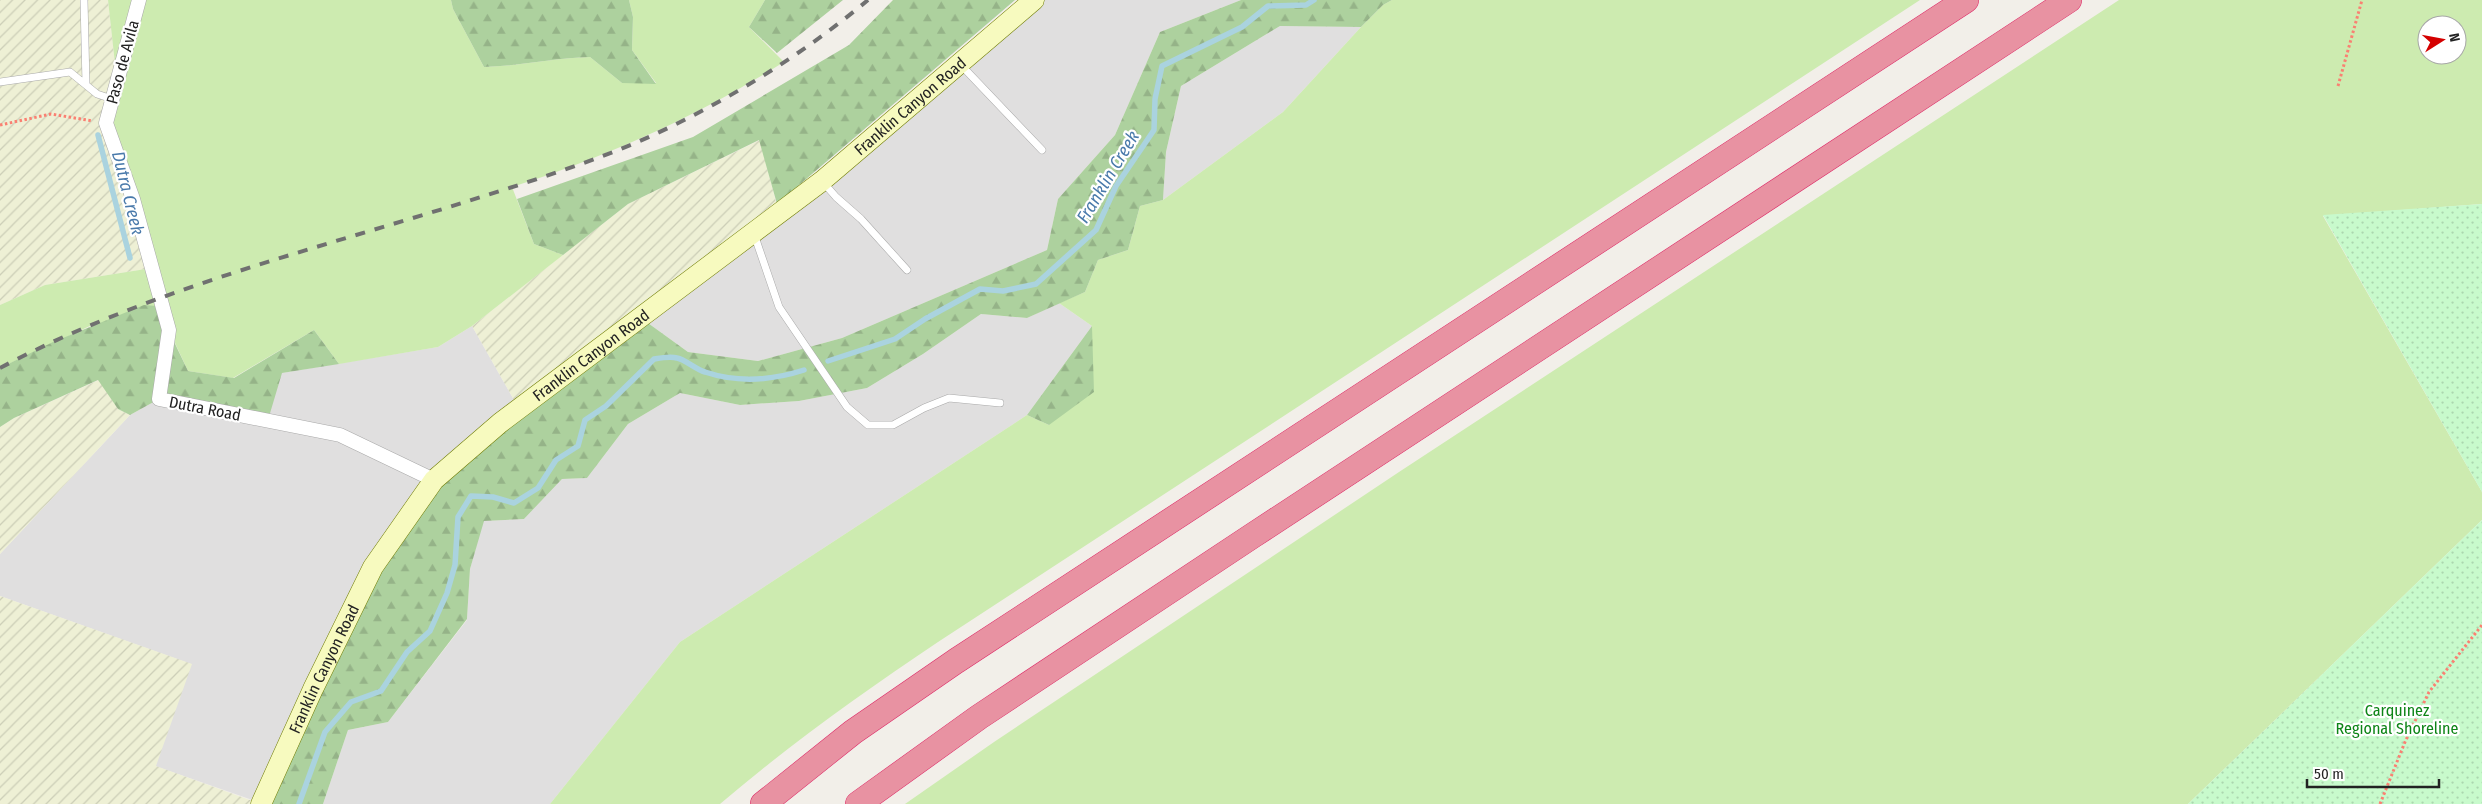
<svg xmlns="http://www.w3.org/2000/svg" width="2482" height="804" viewBox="0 0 2482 804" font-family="'Fira Sans Condensed',sans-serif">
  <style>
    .residential { fill: #e0dfdf }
    .farmland { fill: url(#farmland-furrows) }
    .grass { fill: #cdebb0; fill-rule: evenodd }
    .forest { fill: url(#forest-firs) }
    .park { fill: url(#park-dots) }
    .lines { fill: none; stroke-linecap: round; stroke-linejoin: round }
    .stream { stroke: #aad3df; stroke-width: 5.5 }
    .lane-casing { stroke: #a9a9a9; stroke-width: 8 }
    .street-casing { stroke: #a9a9a9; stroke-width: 15 }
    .secondary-casing { stroke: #707d05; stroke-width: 21 }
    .highway-casing { stroke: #dc2a67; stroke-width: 26 }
    .path { stroke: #fa8072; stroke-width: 3; stroke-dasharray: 2.5 2.5; stroke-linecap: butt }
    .lane { stroke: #fff; stroke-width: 7 }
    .street { stroke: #fff; stroke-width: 14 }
    .secondary { stroke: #f7fabf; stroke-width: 20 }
    .highway { stroke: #e892a2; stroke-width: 25 }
    .rail { stroke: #707070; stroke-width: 4; stroke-dasharray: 10 10; stroke-linecap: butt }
    .labels { text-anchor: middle; stroke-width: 4.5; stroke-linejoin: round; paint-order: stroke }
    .street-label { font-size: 16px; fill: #222; stroke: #fff }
    .park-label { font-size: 16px; fill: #0c8416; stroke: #fff }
    .water-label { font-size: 18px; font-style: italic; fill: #4a7aab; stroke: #fff }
  </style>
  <defs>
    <pattern id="farmland-furrows" width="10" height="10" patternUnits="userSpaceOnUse" patternTransform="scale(1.25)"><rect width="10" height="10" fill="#eef0d5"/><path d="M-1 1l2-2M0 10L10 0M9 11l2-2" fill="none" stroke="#ccceb7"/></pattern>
    <pattern id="forest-firs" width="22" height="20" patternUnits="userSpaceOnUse" patternTransform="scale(1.25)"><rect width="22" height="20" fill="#add19e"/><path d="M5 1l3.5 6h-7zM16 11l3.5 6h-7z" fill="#95b388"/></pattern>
    <pattern id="park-dots" width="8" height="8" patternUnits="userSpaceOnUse" patternTransform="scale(1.25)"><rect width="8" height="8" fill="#c8facc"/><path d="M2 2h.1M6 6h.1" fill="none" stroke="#acd6af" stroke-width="1.8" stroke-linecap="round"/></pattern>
  </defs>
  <rect width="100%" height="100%" fill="#f2efe9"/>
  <path class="residential" d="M1034,0h207l-81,32 -45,103 -57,64 -11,51 -205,88 -84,23 -70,-9 -47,-34z
    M1280,26l81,1 -78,85 -120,88 3,-48 15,-66z
    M1059,303l33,23 -65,89 -347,227 -130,162h-227l25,-74 40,-8 79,-102 3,-51 13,-48 41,-2 38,-40 25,-1 41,-54 52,-31 60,12 59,-4 68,-13 56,-34 58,-40 46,4z
    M472,326l47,83 -258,394 -106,-37 36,-102 -191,-68v-42l130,-139 29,-16 123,-26 156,-26z"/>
  <path class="farmland" d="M0,0h108l9,82 35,186 -107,17 -45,20z
    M760,140l19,74 -260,195 -47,-83 156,-122z
    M99,380l19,29 12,6 -130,139v-127l14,-9z
    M0,596l192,68 -36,102 105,38h-261z"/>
  <path class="grass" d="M108,0h343l2,9 31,58c36,-1 70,-9 106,-10l32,26h34l-24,-33 1,-33 -4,-17h136l-16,27 35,35c-86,54 -175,94 -272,125l22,57 29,11 -91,71 -34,21 -99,17 -25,-34 -81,48 -45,-7 -19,-41 -77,-5 -92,43v-63l45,-20 107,-17 -46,-145 11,-41z
    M1392,0h528l-982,642c-76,51 -149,103 -218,162h-170l130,-162 347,-227 22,10 43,-99 -33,-23 26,-11 13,-32 30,-10 12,-44 23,-6 120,-88 78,-85 22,-22z
    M2119,0h363v204l-159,12 159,276v28l-294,284h-1283l89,-62 405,-270zM2427,25h30v30h-30z"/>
  <path class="forest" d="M451,0h178l4,17 -1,33 24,34 -34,-1 -32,-26c-36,1 -70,9 -106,10l-31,-58z
    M765,0h78l-66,53 -28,-26z
    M893,0h122l-238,204 -18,-64 -131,64 -65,51 -29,-11 -17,-45 176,-62 156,-92z
    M1241,0h151l-9,5 -22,22 -81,-1 -99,60 -15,66 -3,48 -23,6 -12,44 -30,10 -13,32 -58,26 -46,-4 -58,40 -56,34 -68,13 -59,4 -60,-12 -52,31 -41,54 -25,1 -38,40 -40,2 -14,48 -3,50 -79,103 -40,8 -25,74h-62l52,-115 121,-209 207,-162 47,34 70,9 84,-23 205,-88 11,-51 57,-64 45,-103z
    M144,305l13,1 31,65 46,7 80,-48 25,34 -57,9 -14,47 -109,-21 -29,16 -12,-6 -20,-29 -84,38 -14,9v-59l53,-26z
    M1092,326l2,66 -45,33 -22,-10z"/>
  <path class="park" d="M2482,204v288l-159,-277z
    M2482,520v284h-294z"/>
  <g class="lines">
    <path class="stream" d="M98,135l32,123
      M828,361l67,-22 30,-20 55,-30 23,2 33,-7 60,-54 20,-44 38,-56 1,-31 7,-33 80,-39 26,-21 38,-1 8,-5
      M299,804l26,-72 26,-30 30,-11 26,-39 23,-21 17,-38 8,-28 3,-48 13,-21 22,1 21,6 24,-15 18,-28 22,-14 7,-26 21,-14 48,-47c6,-1 16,-3 23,-1 9,2 18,11 28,14 33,11 65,9 99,-2"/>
    <g class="lane-casing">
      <path id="lane" d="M84,0l2,84
        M960,64l82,86
        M0,82l70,-10 27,22 15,5
        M823,182l13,15 25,22 46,51
        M754,234l25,73 68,100 21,18h25l31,-17 25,-10 51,5"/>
    </g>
    <g class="street-casing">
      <path id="street" d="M139,0l-33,123 27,76 36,131 -10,69 181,36 94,45"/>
    </g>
    <g class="secondary-casing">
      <g id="secondary">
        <path id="s1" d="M261,804l52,-115 60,-122 61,-87 66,-57 322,-242 212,-181"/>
      </g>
    </g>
    <g class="highway-casing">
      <path id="highway" d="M763,804l90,-72 103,-71 1010,-661
        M858,804l121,-87 273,-181 817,-536"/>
    </g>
    <path class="path" d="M2338,86l24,-86
      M0,125l51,-11 42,7
      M2380,804l25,-62 24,-50 53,-67"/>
    <use href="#lane" class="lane"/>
    <use href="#street" class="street"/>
    <use href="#secondary" class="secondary"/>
    <use href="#highway" class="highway"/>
    <path class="rail" d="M0,368c143,-76 308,-117 462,-165 57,-18 115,-36 171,-59 85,-37 164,-85 235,-144"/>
  </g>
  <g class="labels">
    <g class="street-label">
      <text transform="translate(122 62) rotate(-75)" y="6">Paso de Avila</text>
      <text dy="6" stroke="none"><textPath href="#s1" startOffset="974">Franklin Canyon Road</textPath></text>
      <text dy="6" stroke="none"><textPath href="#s1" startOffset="569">Franklin Canyon Road</textPath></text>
      <text transform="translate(205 408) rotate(11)" y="6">Dutra Road</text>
      <text dy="6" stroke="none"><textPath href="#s1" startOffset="149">Franklin Canyon Road</textPath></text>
    </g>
    <g class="park-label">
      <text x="2397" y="716">Carquinez<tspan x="2397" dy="18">Regional Shoreline</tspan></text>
    </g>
    <g class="water-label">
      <text transform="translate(1108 177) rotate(-59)" y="6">Franklin Creek</text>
      <text transform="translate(128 193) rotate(76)" y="6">Dutra Creek</text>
    </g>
  </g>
  <g transform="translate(2442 40) rotate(79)"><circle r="24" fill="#ffffff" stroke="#a7a7a7"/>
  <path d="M0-4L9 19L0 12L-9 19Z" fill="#d40000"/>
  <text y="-8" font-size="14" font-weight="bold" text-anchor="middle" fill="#222222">N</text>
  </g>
  <path d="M2307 779v8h132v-8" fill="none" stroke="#222222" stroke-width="2.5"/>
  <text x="2314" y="779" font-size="15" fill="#222222" stroke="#ffffff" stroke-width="4" paint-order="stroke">50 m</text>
</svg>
